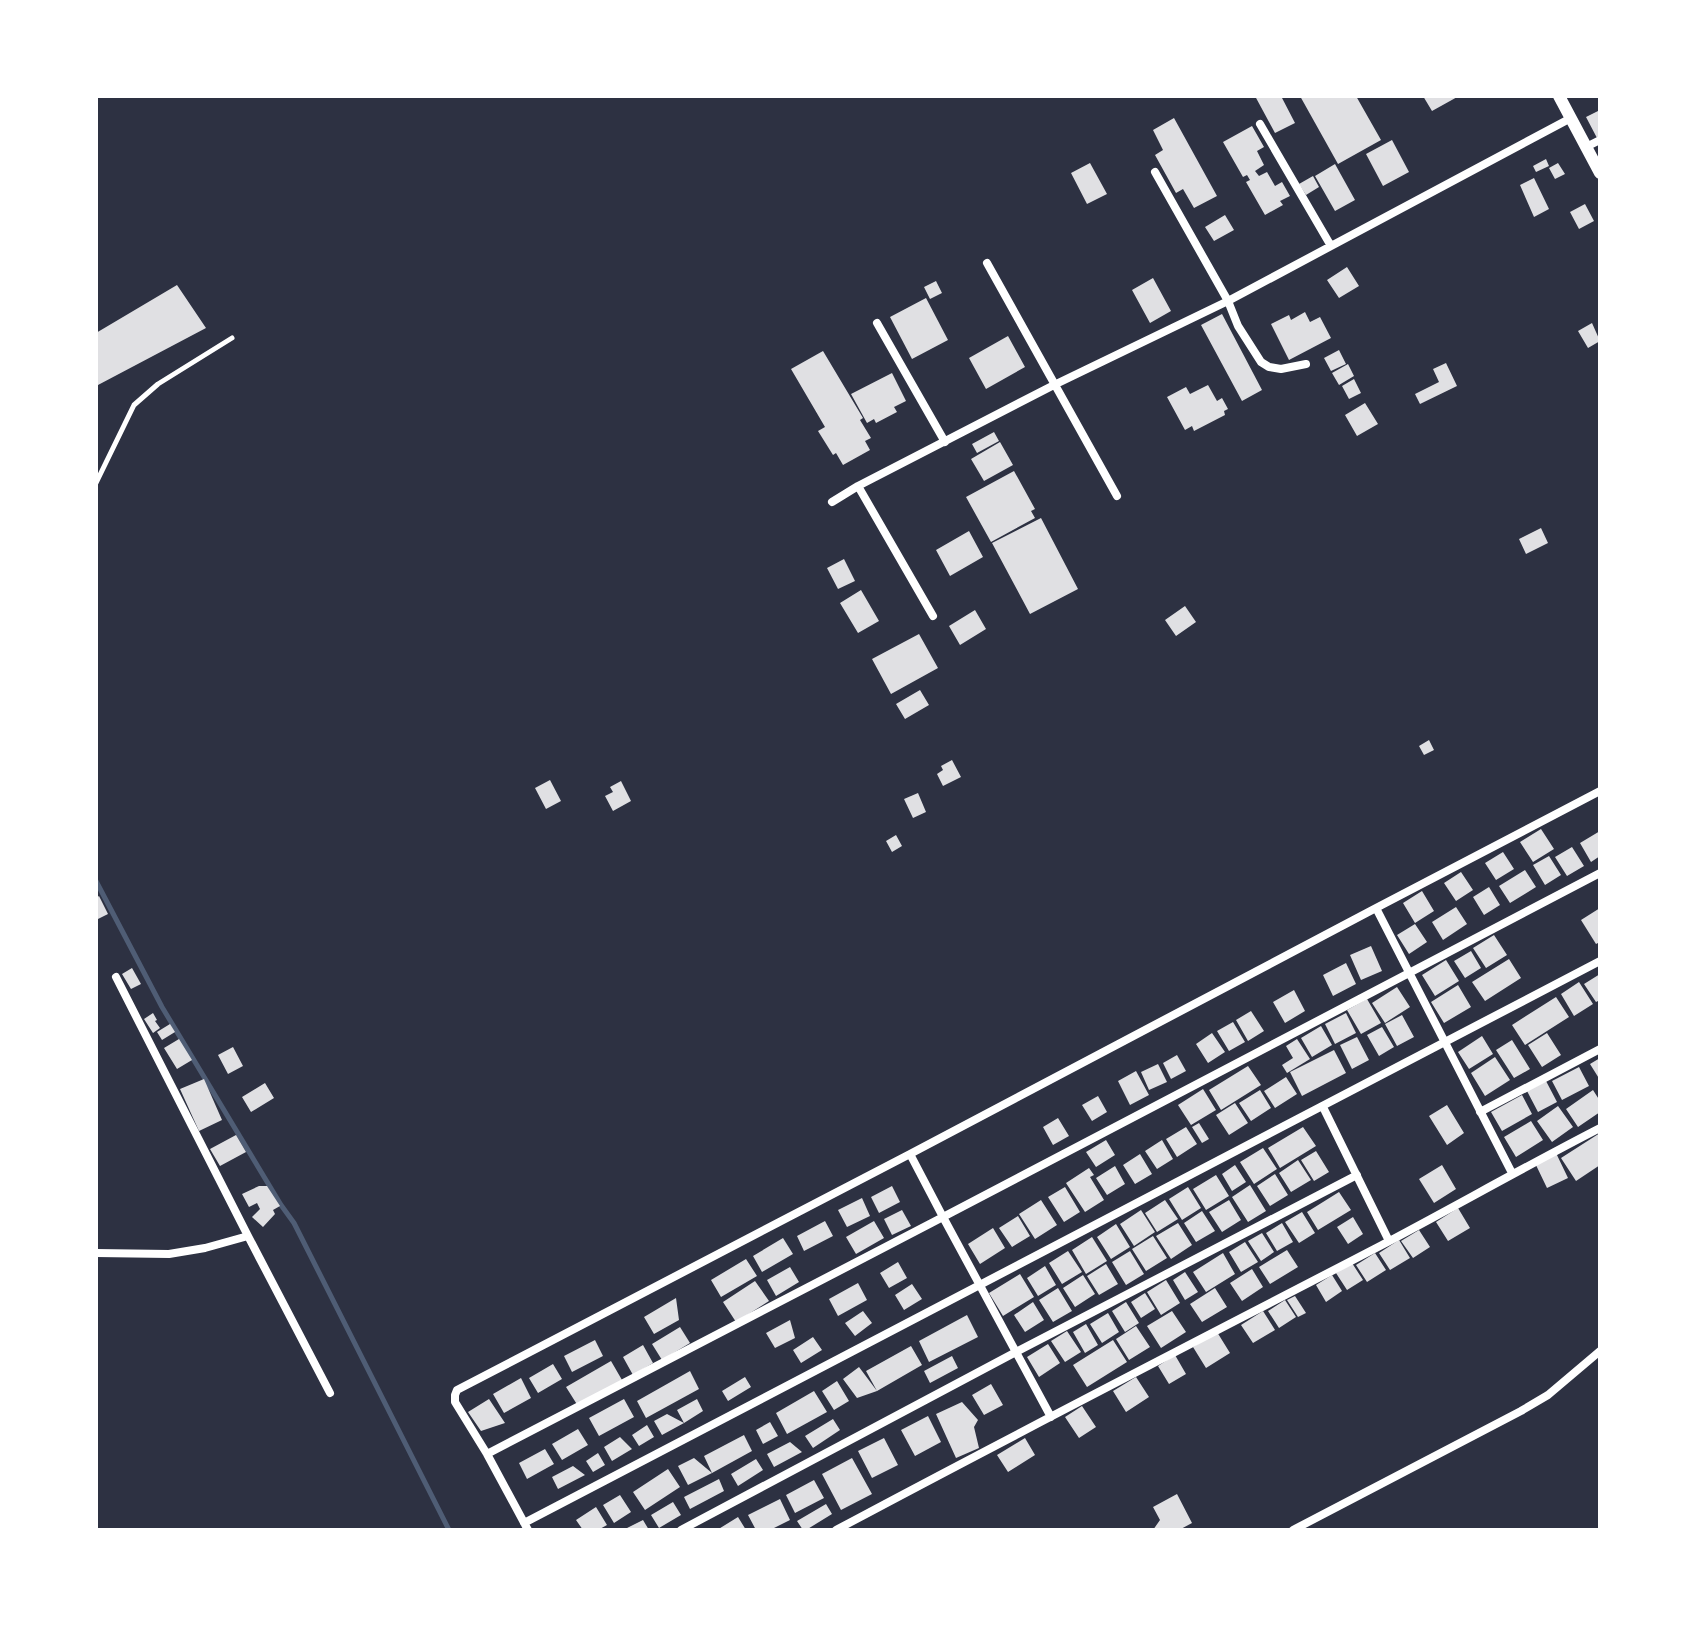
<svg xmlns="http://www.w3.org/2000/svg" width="1696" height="1626" viewBox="0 0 1696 1626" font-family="'Work Sans',sans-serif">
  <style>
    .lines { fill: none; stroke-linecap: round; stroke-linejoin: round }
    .stream { stroke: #4f5d75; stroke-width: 5 }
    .building { fill: #e0e0e3 }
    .service { stroke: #fff; stroke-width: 5 }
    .minor { stroke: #fff; stroke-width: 8 }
    .secondary { stroke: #fff; stroke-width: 12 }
  </style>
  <rect width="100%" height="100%" fill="#2d3142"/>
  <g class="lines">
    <path class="stream" d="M96,881l66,126 119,198 13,18 155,307"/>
  </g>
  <path class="building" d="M1255,96h26l14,27 -20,10z
    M1300,96h56l25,44 -43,24z
    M1423,96h36l-27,15z
    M1600,110v26l-3,2 -11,-21z
    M1174,118l43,78 -23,12 -11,-19 -7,4 -21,-38 8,-5 -10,-20z
    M1252,126l12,21 -7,4 7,14 -9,6 4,5 8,-4 8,14 7,-4 8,14 -10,5 3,4 -18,10 -19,-33 4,-2 -3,-5 -4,2 -20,-35z
    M1392,140l17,32 -26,14 -17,-32z
    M1546,159l3,7 -13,6 -3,-6z
    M1090,163l17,31 -20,10 -16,-31z
    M1558,163l7,11 -10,5 -6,-11z
    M1335,164l20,36 -20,11 -20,-35z
    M1313,176l6,11 -13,8 -7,-11z
    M1534,178l15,31 -15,8 -14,-32z
    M1585,204l9,17 -15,8 -9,-17z
    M1225,215l9,15 -20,11 -9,-14z
    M1347,267l12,19 -20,12 -12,-18z
    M1153,278l18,33 -21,12 -18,-33z
    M936,281l6,12 -12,6 -6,-12z
    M177,285l29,43 -108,57 -2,-3v-49z
    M926,298l22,42 -36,19 -22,-42z
    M1305,312l5,10 10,-5 11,21 -42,22 -18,-36 18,-9 2,5z
    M1222,314l40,76 -20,11 -41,-76z
    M1592,323l8,18 -12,7 -10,-17z
    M1008,336l17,31 -39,22 -17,-31z
    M1339,350l7,14 -15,7 -7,-13z
    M823,351l40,67 -3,2 11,18 -6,3 5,9 -27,15 -7,-12 -3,2 -15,-24 7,-4 -34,-58z
    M1446,363l11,23 -37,18 -5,-10 24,-12 -6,-13z
    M1348,364l6,12 -15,9 -7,-12z
    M892,373l14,28 -12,6 3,5 -21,11 -2,-4 -7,4 -16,-29z
    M1354,379l7,14 -12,6 -7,-13z
    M1208,385l9,16 5,-3 6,11 -4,2 1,4 -31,16 -2,-5 -7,4 -18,-33 19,-10 4,7z
    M1365,403l13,21 -21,12 -12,-21z
    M994,432l5,9 -22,12 -5,-9z
    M1000,442l13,23 -29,16 -13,-22z
    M1014,471l21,38 -4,2 4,7 -44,24 -25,-45z
    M1041,518l37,71 -48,25 -38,-71z
    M1541,528l7,15 -22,11 -7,-15z
    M969,531l14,26 -33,19 -14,-26z
    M844,559l11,22 -17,8 -11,-21z
    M861,590l18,31 -21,12 -18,-30z
    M1185,606l11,16 -20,14 -11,-16z
    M975,610l11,19 -26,16 -11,-19z
    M919,634l19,34 -47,26 -19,-35z
    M920,690l9,15 -24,14 -9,-15z
    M1429,740l5,10 -10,5 -5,-9z
    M952,760l9,17 -18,9 -6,-12 6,-4 -2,-4z
    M550,780l11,21 -15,8 -11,-21z
    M621,781l10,20 -18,10 -8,-15 8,-4 -3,-5z
    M918,793l8,19 -13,6 -9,-19z
    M1541,829l13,20 -21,13 -13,-20z
    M1600,831v25l-9,6 -11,-19z
    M896,835l6,11 -10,6 -6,-11z
    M1572,847l12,19 -17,10 -12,-19z
    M1503,852l11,17 -18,11 -11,-17z
    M1549,856l12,19 -16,10 -12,-20z
    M1525,870l11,17 -26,16 -11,-17z
    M1461,872l12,18 -17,11 -12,-18z
    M1489,887l11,18 -16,10 -11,-18z
    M1422,891l12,20 -19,12 -12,-20z
    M99,896l9,18 -12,6v-22z
    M1456,907l11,17 -24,16 -11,-18z
    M1600,908v34l-4,2 -15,-24z
    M1415,924l12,18 -18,12 -12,-19z
    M1494,935l13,20 -21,13 -13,-20z
    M1371,946l11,25 -21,9 -11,-25z
    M1471,951l10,17 -16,10 -11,-17z
    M1509,959l12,19 -36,23 -13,-19z
    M1446,960l13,21 -24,15 -13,-21z
    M1346,963l10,21 -23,12 -10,-21z
    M132,968l9,16 -10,5 -9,-15z
    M1600,974v26l-4,2 -12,-18z
    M1579,982l14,22 -19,12 -13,-22z
    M1458,985l13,22 -27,16 -13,-21z
    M1397,987l13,20 -25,16 -13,-20z
    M1294,990l11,21 -20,12 -12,-21z
    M1556,997l13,20 -44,28 -13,-20z
    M1367,999l14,24 -20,11 -14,-24z
    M1251,1011l13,20 -16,10 -12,-21z
    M153,1013l4,7 -2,1 5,7 -7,5 -9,-14z
    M1346,1013l10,20 -21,11 -10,-20z
    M1402,1015l12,22 -17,9 -12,-22z
    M1233,1022l12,20 -16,9 -12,-20z
    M170,1024l5,8 -13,8 -5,-8z
    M1321,1026l11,19 -20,12 -11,-19z
    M1382,1027l12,20 -15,9 -12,-21z
    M1212,1033l13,19 -17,11 -12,-19z
    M1547,1033l14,22 -19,12 -14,-22z
    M1482,1036l11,18 -24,15 -11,-17z
    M1357,1037l12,23 -17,9 -12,-24z
    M179,1039l13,21 -15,9 -13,-21z
    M1297,1039l13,20 -23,14 -5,-8 11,-7 -7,-12z
    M1512,1040l18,29 -16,9 -18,-28z
    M233,1047l10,19 -15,8 -10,-19z
    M1334,1050l12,23 -44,23 -12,-24z
    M1177,1055l9,16 -15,8 -8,-16z
    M1495,1057l15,23 -25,16 -14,-23z
    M1600,1058v22l-10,-16z
    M1158,1064l9,18 -18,8 -8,-18z
    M1248,1066l13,19 -40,25 -12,-20z
    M1579,1067l10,19 -27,14 -10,-19z
    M1136,1071l13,24 -19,10 -12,-24z
    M1286,1077l11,17 -22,14 -11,-17z
    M204,1079l18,41 -23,11 -19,-42z
    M1546,1081l11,21 -19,10 -11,-21z
    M265,1083l9,15 -23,14 -9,-15z
    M1203,1089l13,21 -25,15 -13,-20z
    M1260,1090l11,18 -20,13 -12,-18z
    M1593,1090l7,11v11l-22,15 -12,-18z
    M1522,1095l10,19 -30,17 -11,-19z
    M1098,1096l9,16 -15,9 -10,-16z
    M1235,1103l13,20 -19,12 -13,-20z
    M1447,1105l17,28 -17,12 -18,-29z
    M1558,1106l15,21 -21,15 -15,-21z
    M1058,1118l11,18 -16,9 -10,-18z
    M1531,1121l12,19 -27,17 -12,-20z
    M1199,1123l10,16 -7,4 -10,-16z
    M1186,1127l11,17 -20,13 -11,-18z
    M1303,1127l13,19 -36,22 -12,-20z
    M1600,1133v32l-24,16 -15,-23z
    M236,1135l10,17 -26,14 -10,-17z
    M1106,1140l9,15 -19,12 -10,-15z
    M1162,1140l11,19 -16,10 -12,-18z
    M1263,1148l14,21 -23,15 -14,-22z
    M1316,1151l13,21 -15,9 -13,-21z
    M1556,1153l12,25 -21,10 -12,-25z
    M1140,1154l12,20 -17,10 -12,-19z
    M1298,1160l13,20 -20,12 -12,-19z
    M1235,1165l11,17 -14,9 -10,-17z
    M1442,1165l14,24 -22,14 -15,-24z
    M1115,1166l10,18 -18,11 -11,-17z
    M1089,1168l5,7 -4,2 14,23 -19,12 -19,-29z
    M1275,1174l13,21 -18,11 -13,-20z
    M1216,1175l13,21 -23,14 -13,-21z
    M1250,1185l16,26 -18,11 -16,-25z
    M259,1186h8l13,20 -7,4 2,4 -12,13 -11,-10 8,-8 -3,-6 -8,4 -7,-13z
    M892,1186l8,16 -21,11 -8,-16z
    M1065,1187l15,25 -16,10 -16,-25z
    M1188,1187l13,21 -19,12 -13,-21z
    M1339,1192l12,18 -33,20 -11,-18z
    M862,1198l8,18 -23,11 -9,-17z
    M1041,1200l16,25 -22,14 -16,-25z
    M1165,1200l13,19 -21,13 -12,-19z
    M1229,1200l12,20 -19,12 -13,-20z
    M1458,1208l12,20 -22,13 -12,-19z
    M902,1210l9,16 -19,9 -8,-16z
    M1141,1210l14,22 -21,14 -14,-22z
    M1202,1211l13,20 -19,11 -12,-19z
    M1302,1212l13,21 -16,10 -14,-21z
    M1018,1216l12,20 -18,11 -13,-19z
    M1353,1217l10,17 -15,10 -11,-17z
    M825,1221l8,15 -29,15 -7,-15z
    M874,1221l10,17 -28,16 -10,-17z
    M1178,1223l14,22 -21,14 -15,-23z
    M1282,1223l11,19 -16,9 -11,-18z
    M1116,1224l14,23 -19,12 -14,-22z
    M993,1228l12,20 -25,16 -12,-20z
    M1419,1230l11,17 -17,11 -12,-17z
    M1262,1233l12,19 -13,9 -13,-20z
    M1153,1236l14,22 -21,13 -14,-22z
    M1092,1237l15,24 -21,13 -14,-24z
    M783,1238l10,16 -31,18 -9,-16z
    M1399,1240l11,18 -20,12 -11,-17z
    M1245,1242l13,20 -17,10 -12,-20z
    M1287,1250l11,17 -28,17 -11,-17z
    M1068,1251l14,21 -20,12 -13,-21z
    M1130,1251l14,23 -18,11 -14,-23z
    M1223,1253l12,21 -29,18 -13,-20z
    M1375,1253l11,17 -19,12 -11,-17z
    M746,1259l11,17 -36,21 -10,-17z
    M898,1262l9,16 -18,10 -9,-15z
    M1352,1263l11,17 -16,10 -11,-17z
    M1106,1264l12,20 -19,11 -12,-19z
    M1045,1266l11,19 -18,11 -11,-18z
    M790,1267l9,15 -23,14 -9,-16z
    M1252,1269l11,18 -21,14 -12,-18z
    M1185,1272l13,20 -13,8 -12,-20z
    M1020,1274l14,23 -31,19 -14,-23z
    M1083,1275l12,19 -20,13 -12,-19z
    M1332,1275l10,16 -16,11 -10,-17z
    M1166,1280l14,23 -19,12 -14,-23z
    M755,1281l14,20 -33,21 -13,-20z
    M858,1283l9,17 -29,16 -9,-17z
    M912,1284l10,15 -18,11 -9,-15z
    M1058,1288l14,23 -19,11 -14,-22z
    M1215,1288l12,19 -25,15 -12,-18z
    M1145,1293l10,16 -14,9 -10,-16z
    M1295,1296l11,17 -8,4 -11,-17z
    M676,1298l3,22 -25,14 -10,-17z
    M1285,1300l11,17 -17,11 -11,-17z
    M1033,1302l11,18 -19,12 -11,-17z
    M1126,1302l13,21 -14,9 -13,-21z
    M863,1311l9,12 -17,13 -10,-13z
    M1172,1311l14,21 -25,16 -14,-22z
    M1263,1311l12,19 -22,13 -12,-18z
    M1108,1313l11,19 -17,11 -12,-19z
    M967,1315l11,22 -49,25 -10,-21z
    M790,1320l5,18 -20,10 -9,-15z
    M1086,1324l12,21 -13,8 -12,-21z
    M1136,1326l14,21 -21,13 -13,-21z
    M680,1327l10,16 -28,17 -10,-16z
    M1067,1331l14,21 -16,10 -14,-21z
    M1217,1332l13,21 -24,15 -13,-21z
    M813,1337l9,13 -21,13 -8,-13z
    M595,1340l8,16 -31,16 -8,-16z
    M1113,1340l14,22 -40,25 -14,-22z
    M1048,1344l12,19 -21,14 -12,-20z
    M643,1345l10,18 -20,12 -10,-18z
    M911,1346l11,19 -45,26 -20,7 -14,-19 16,-12 18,24 -11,-20z
    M1175,1355l11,19 -17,10 -11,-18z
    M952,1356l6,12 -28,15 -6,-12z
    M611,1361l11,19 -44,26 -12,-19z
    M553,1364l9,15 -24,14 -9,-15z
    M690,1371l9,18 -53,29 -9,-17z
    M745,1377l6,10 -23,14 -6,-10z
    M1136,1377l13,20 -23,15 -13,-21z
    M521,1378l10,20 -27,15 -11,-19z
    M837,1381l12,20 -15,9 -12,-19z
    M991,1384l12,21 -19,10 -12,-20z
    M814,1391l13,21 -40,22 -11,-21z
    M489,1399l16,24 -24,8 -13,-19z
    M624,1399l10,18 -35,19 -10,-18z
    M697,1399l6,12 -19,12 -7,-13z
    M962,1402l16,18 -4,7 5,21 -23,10 -20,-44z
    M1082,1406l14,21 -17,11 -14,-21z
    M667,1414l17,9 -22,12 -8,-14z
    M928,1416l13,26 -26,14 -14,-26z
    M833,1419l7,11 -27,18 -8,-12z
    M770,1422l8,14 -15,8 -7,-14z
    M647,1425l7,12 -15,9 -7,-11z
    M578,1429l10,16 -26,15 -10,-16z
    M744,1435l8,16 -40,22 -8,-17z
    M620,1437l12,12 -20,12 -8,-14z
    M884,1438l14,27 -26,13 -14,-27z
    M1025,1438l10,17 -27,17 -11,-17z
    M790,1442l12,10 -28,15 -7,-13z
    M545,1449l9,15 -27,15 -8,-16z
    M598,1453l7,12 -12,7 -7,-11z
    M694,1458l18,15 -24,12 -10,-19z
    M852,1458l20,36 -31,16 -19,-36z
    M756,1459l7,11 -25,16 -7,-12z
    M573,1466l12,9 -27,14 -6,-12z
    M668,1469l12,18 -35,23 -12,-18z
    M719,1479l5,12 -34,18 -6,-12z
    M814,1480l10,18 -29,15 -9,-18z
    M1177,1494l15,29 -13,7h-26l7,-10 -7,-13z
    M620,1495l11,17 -17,11 -11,-18z
    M780,1499l10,21 -20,10h-14l-8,-15z
    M673,1502l8,13 -22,13 -8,-13z
    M826,1504l6,10 -26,16h-3l-6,-9z
    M596,1507l11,18 -9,5h-15l-7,-10z
    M738,1517l8,13h-29z
    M643,1520l6,10h-26z"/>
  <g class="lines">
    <path class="service" d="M96,483l38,-78 24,-21 74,-46"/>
    <path class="minor" d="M1260,124l71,122
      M1586,147l14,-7
      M1155,172l73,129 10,25 23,36 8,5 12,2 25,-5
      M987,263l130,233
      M877,323l68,119
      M858,486l75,130
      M832,502l26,-16 196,-101 174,-84 343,-183
      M1376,908l224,-117
      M1323,1107l66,134
      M1480,1112l120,-63
      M910,1154l466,-246 136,265
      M248,1236l82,157
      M96,1253l73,1 36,-6 43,-12 -132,-259
      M1051,1417l-108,-200 657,-344
      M487,1454l456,-237 -33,-63 -453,236 -2,5v7l32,52 41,76
      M524,1523l1076,-562
      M681,1530l335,-178 341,-177
      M836,1530c181,-97 363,-190 544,-284 74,-39 146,-80 220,-118
      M1293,1530l228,-119 27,-16 52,-44"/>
    <path class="secondary" d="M1559,96l41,77"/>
  </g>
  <rect width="1696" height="1626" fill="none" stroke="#ffffff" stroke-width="196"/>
</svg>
